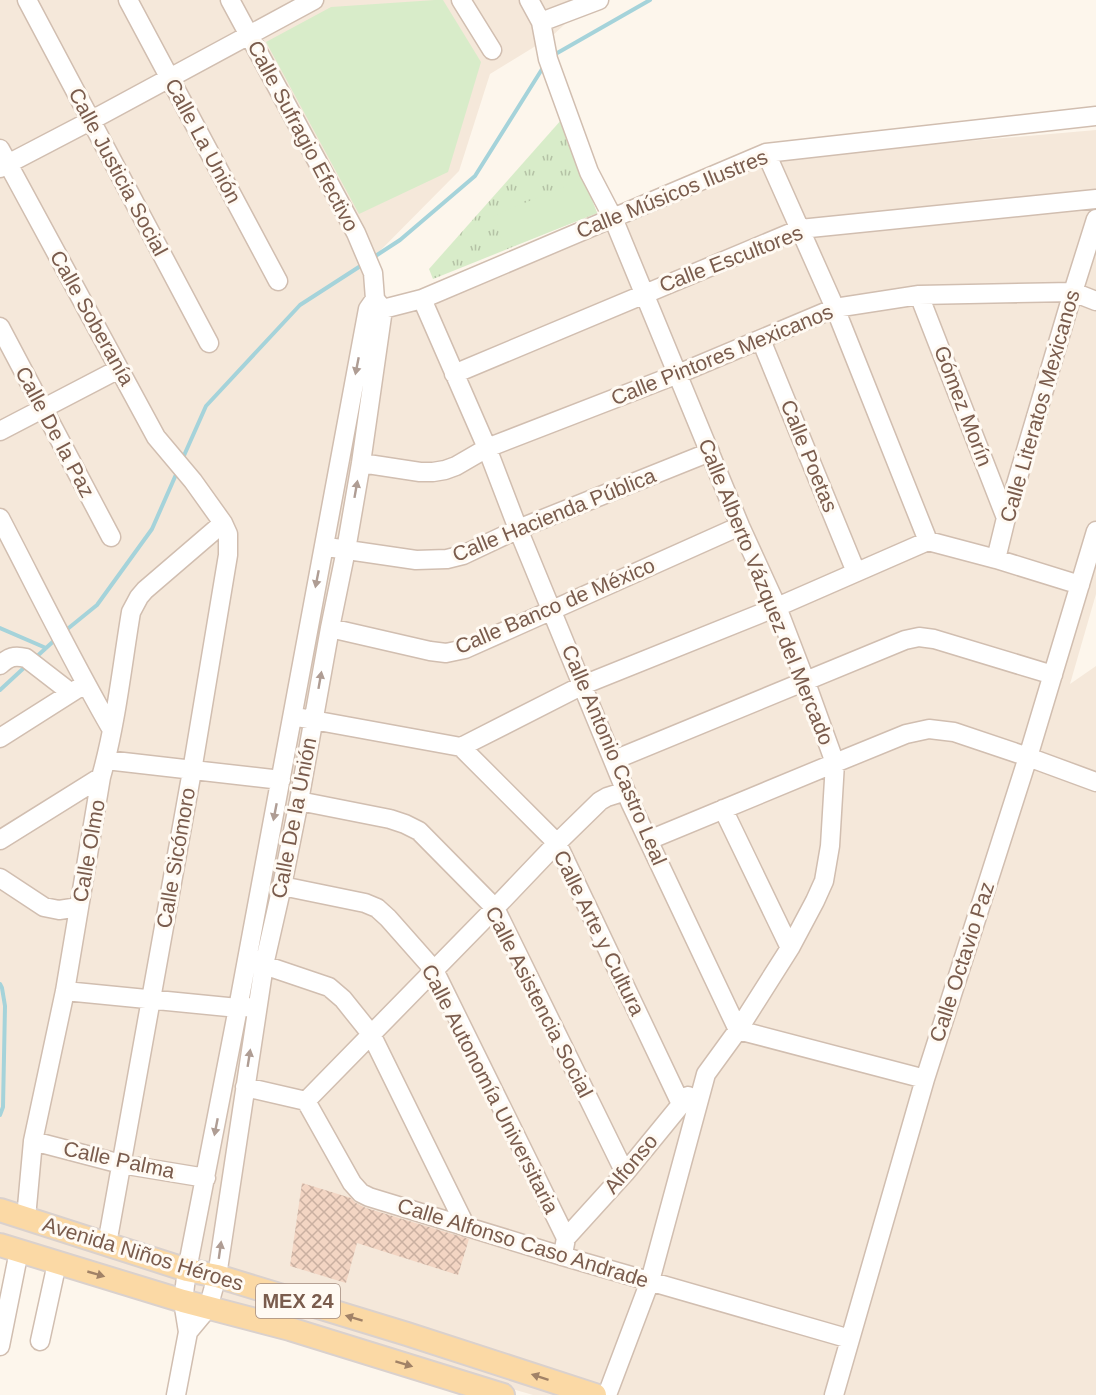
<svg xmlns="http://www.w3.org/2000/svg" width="1096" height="1395" viewBox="0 0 1096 1395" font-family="Arial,sans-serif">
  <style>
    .residential { fill: #f5e8da }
    .park { fill: url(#park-tufts) }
    .pitch { fill: #d8ecc9 }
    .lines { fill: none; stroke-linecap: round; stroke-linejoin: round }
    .stream { stroke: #a5d3da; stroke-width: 4 }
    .building { fill: url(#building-cross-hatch) }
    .minor-casing { stroke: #d1beb0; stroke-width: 21 }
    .major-casing { stroke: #dad1cd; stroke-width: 26 }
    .minor { stroke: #fff; stroke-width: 18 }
    .major { stroke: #fbd9a5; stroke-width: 22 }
    .oneway { fill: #af9d94 }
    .oneway2 { fill: #a18267 }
    .labels { text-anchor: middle; stroke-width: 6; stroke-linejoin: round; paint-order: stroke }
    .shield { fill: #fffaf3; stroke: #a28b7f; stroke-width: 1.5 }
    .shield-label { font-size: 20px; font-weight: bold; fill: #7a5c4d }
    .street-label { font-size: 21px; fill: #7a5c4d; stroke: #fffaf3 }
  </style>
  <defs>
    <pattern id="park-tufts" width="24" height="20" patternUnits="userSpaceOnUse" patternTransform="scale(1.5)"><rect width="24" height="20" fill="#d8ecc9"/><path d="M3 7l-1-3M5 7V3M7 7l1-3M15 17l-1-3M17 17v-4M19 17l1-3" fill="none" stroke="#b4c2a5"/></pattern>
    <pattern id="building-cross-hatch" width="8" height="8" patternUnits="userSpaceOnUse" patternTransform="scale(1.5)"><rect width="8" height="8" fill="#f3d5c3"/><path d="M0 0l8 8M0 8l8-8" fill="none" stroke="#cab0a1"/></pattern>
  </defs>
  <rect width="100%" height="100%" fill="#fdf6ec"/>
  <path class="residential" d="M0,0h591l-39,36 -62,38 -31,97 -98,99 16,30h44l352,-142 323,-28v464l-26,90 26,-18v729h-563l-334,-97 -199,-66z"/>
  <path class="park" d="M562,119l35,94 -164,66 -4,-10z"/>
  <path class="pitch" d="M435,0h8l38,62 -33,110 -89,42 -93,-172 65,-35z
    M583,179l14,34 -92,36 -12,-33z"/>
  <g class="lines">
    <path class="stream" d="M552,56l98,-56
      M374,257l26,-17 75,-64 69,-110
      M182,460l24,-54 94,-101 62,-40
      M0,628l46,20
      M65,631l32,-26 55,-76 26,-59
      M34,659l23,-21
      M0,690l26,-24
      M0,984l2,4 3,18 -2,101 -3,8"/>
  </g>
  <path class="building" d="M302,1183l49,15 5,5 10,5 103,31 -11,36 -101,-32 -11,40 -56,-17z"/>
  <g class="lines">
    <g class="minor-casing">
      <path id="minor" d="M27,0l182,343
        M128,0l150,281
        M461,0l31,50
        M529,0l12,22 7,37 41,113 24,46 127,308 37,81 28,73 30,83 -5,83 -6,35 -9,20 -25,47 -52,82 -32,44 -56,207 -43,114
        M541,22l58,-22
        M0,149l156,288 37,44 30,42 5,11v21l-36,216 -85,473
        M766,153l69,155 93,233
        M0,168l90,-47 224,-121
        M919,295l87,223
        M422,299l65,149 31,81 113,275 107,226 187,49
        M373,309h10l39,-10 344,-146 330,-37
        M0,327l111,210
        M761,340l95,232
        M454,374l346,-145 296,-30
        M0,431l119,-62
        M361,463l59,9h13l12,-2 11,-4 31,-18 191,-74 157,-66 84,-13 154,-3 23,9
        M0,518c37,71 72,143 112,212
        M334,548l82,12 31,-1 16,-4 55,-26 192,-77
        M996,559l10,-41 67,-226 23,-73
        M330,628l100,23 16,2 19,-4 275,-123
        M0,665c9,-8 14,-10 26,-7l44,34
        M302,718l159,29 96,96 124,261
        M0,738l85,-54
        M461,747l122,-62 194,-78 151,-66 68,18 84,26
        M106,760l175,20
        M614,760l291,-120 14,-3 15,2 119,36
        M299,801l91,18 15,5 14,7 76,77 130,265
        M723,809l67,139
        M0,840l101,-63
        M649,840l186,-77 71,-29 23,-5 25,3 74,25 68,25
        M0,878l44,29 15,3 20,-3
        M282,886l83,17 12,5 11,10 46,52 132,268
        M255,959l9,6 65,22 14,12 28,35 95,193
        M65,991l173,17 10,-1
        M245,1087l61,14 46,82 9,10 8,4 193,59 288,83
        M306,1101l189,-193 62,-65 43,-42 7,-4 19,-6
        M33,1141l88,23 85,14
        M26,1218l7,-77 32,-150 36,-214c15,-52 21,-111 30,-165l8,-15 6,-7 78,-67
        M564,1249l2,-11 59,-65 63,-77
        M188,1332l20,-24 9,-32 47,-311 18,-79 17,-85 31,-173 16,-78 15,-87 22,-154 -8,-10 -2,-26 -17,-40 -126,-233
        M40,1341l17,-78
        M0,1346l19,-95
        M176,1395l12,-63 -5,-31 4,-31 51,-262 130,-699 7,-10
        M834,1395l91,-316 103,-322 68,-226"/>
    </g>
    <g class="major-casing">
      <path id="major" d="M0,1210l187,60 30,6 190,58 188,61
        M0,1245l183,56 107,28 213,66"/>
    </g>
    <use href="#minor" class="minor"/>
    <use href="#major" class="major"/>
  </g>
  <defs><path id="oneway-solid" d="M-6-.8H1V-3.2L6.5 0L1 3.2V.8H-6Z" transform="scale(1.5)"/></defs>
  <g class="oneway">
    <use href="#oneway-solid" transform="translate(357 366) rotate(101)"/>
    <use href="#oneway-solid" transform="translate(356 489) rotate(-80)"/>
    <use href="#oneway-solid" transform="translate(317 579) rotate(101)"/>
    <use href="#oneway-solid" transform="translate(320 680) rotate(-80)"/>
    <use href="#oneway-solid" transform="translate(275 812) rotate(101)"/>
    <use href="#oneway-solid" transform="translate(249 1058) rotate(-81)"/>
    <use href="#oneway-solid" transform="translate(216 1127) rotate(101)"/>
    <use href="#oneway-solid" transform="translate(220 1250) rotate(-82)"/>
  </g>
  <g class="oneway2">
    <use href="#oneway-solid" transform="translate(96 1274) rotate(16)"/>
    <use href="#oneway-solid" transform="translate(354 1318) rotate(-163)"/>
    <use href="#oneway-solid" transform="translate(404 1364) rotate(17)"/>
    <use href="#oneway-solid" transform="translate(540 1377) rotate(-162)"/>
  </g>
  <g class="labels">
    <rect class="shield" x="256" y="1284" width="84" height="34" rx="4.5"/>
    <g class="shield-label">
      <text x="298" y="1308">MEX 24</text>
    </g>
    <g class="street-label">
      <text transform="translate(303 136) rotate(62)" y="7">Calle Sufragio Efectivo</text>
      <text transform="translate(203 141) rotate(62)" y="7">Calle La Unión</text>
      <text transform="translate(118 172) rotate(62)" y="7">Calle Justicia Social</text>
      <text transform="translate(672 194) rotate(-22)" y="7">Calle Músicos Ilustres</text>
      <text transform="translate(731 259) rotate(-21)" y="7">Calle Escultores</text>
      <text transform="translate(92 318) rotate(61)" y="7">Calle Soberanía</text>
      <text transform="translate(722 355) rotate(-22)" y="7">Calle Pintores Mexicanos</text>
      <text transform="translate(963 406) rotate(69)" y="7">Gómez Morín</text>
      <text transform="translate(1040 406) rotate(-74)" y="7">Calle Literatos Mexicanos</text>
      <text transform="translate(55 432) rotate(62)" y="7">Calle De la Paz</text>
      <text transform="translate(809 456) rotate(68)" y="7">Calle Poetas</text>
      <text transform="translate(554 515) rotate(-22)" y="7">Calle Hacienda Pública</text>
      <text transform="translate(766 592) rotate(68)" y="7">Calle Alberto Vázquez del Mercado</text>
      <text transform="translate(555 606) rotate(-23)" y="7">Calle Banco de México</text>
      <text transform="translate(614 755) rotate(67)" y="7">Calle Antonio Castro Leal</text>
      <text transform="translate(294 818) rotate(-79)" y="7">Calle De la Unión</text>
      <text transform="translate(89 851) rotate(-80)" y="7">Calle Olmo</text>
      <text transform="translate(176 858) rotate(-80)" y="7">Calle Sicómoro</text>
      <text transform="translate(599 933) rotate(64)" y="7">Calle Arte y Cultura</text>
      <text transform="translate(962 962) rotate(-72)" y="7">Calle Octavio Paz</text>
      <text transform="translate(539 1002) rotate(63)" y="7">Calle Asistencia Social</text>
      <text transform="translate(490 1089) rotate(63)" y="7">Calle Autonomía Universitaria</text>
      <text transform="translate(119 1160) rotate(12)" y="7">Calle Palma</text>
      <text transform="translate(631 1164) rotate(-50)" y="7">Alfonso</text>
      <text transform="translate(523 1243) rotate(17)" y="7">Calle Alfonso Caso Andrade</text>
      <text transform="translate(143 1254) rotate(17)" y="7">Avenida Niños Héroes</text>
    </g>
  </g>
</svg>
